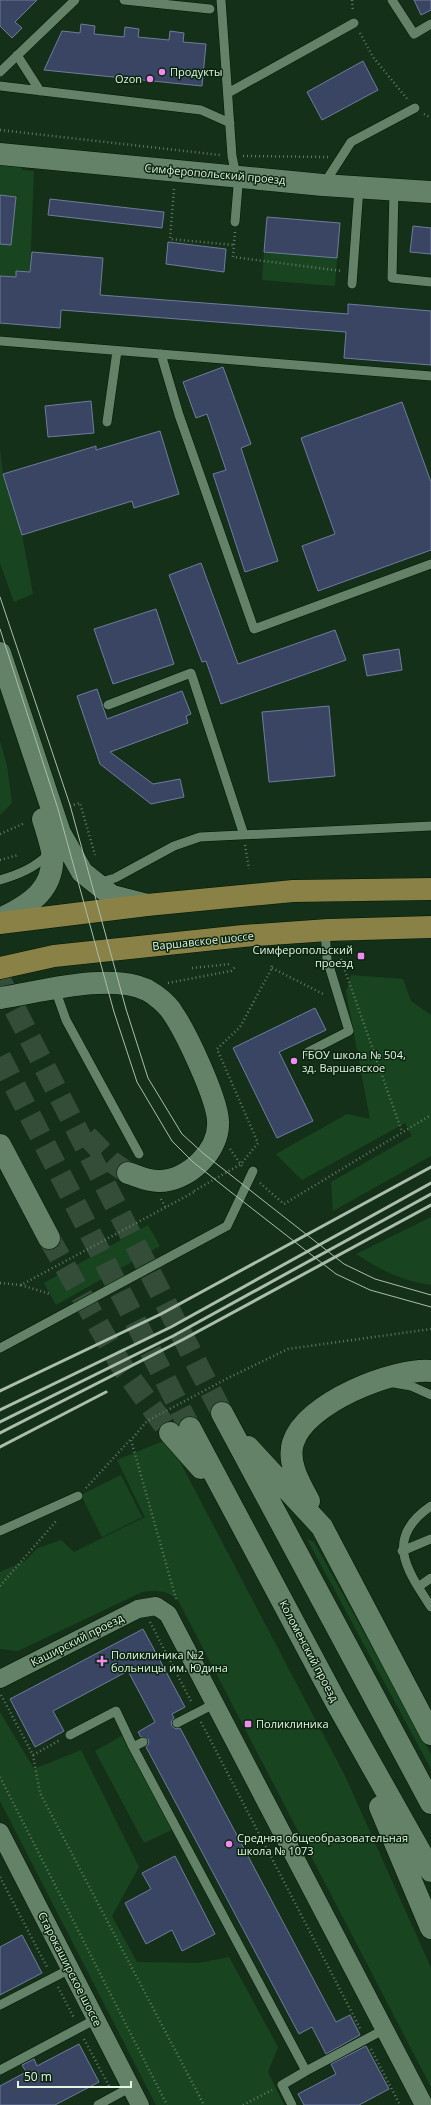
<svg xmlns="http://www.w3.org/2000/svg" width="431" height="2105" viewBox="0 0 431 2105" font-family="'Open Sans',sans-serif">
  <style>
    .green { fill: #184520 }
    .building { fill: #394563; stroke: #6f7c9d }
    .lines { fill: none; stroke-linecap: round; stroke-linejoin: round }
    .secondary-tunnel { stroke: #344d38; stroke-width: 22; stroke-dasharray: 22 11; stroke-linecap: butt }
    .lane-casing { stroke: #001704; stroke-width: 10 }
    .street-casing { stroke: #001704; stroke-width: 19 }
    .secondary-casing { stroke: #001704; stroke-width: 23 }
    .primary-casing { stroke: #001704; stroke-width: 23 }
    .path { stroke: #627965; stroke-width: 2.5; stroke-dasharray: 1 3; stroke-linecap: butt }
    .lane { stroke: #648267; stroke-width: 9 }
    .street { stroke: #648267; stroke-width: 18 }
    .secondary { stroke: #648267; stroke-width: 22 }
    .primary { stroke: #898146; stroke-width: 22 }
    .tram { stroke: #abbead; stroke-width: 1 }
    .rail { stroke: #abbead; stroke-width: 3 }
    .poi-dot { fill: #f28af2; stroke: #0b260f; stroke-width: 1.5 }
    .labels { text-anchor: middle; stroke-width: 3; stroke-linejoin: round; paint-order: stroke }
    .poi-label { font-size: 11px; fill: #e4f4e5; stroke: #0b260f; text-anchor: start }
    .street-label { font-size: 11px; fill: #e4f4e5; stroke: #0b260f }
  </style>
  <rect width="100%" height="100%" fill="#153019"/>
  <path class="green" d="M0,157l23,3 -1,10 12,1 -4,101 -14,-1v6l-16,-1v-32l11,1 5,-48 -16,-2z
    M264,252l73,6 -2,28 -73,-6z
    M0,450l3,24 19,61 11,59 -19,8 -14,-39z
    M0,741l7,25 5,37 -12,12z
    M351,975l52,4 8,22 20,14v141l-98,55 -2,-29 81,-46 -7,-13 -103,57 -26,-26 71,-40 23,5 -24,-127z
    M431,1217v68c-29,-4 -51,-15 -75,-31z
    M148,1225l12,21 -104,59 -12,-22z
    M168,1439l178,339 85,190v119l-253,-487c-11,-10 -22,-10 -36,-8l-124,59 -18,-2v-77l25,-11 13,-13 23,-8 13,12 71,-35 -28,-57z
    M121,1475l21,42 -40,20 -21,-42z
    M307,1539l7,3 117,212v15z
    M0,1712l34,57 47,-19 58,117 -27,49 25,46 61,1 31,-6 49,90 -10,25 16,33h-128l-156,-304z
    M127,1733l53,93 -36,17 -49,-92z"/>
  <path class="building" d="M0,0h37l-22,22 7,6 -10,10 -12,-12z
    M414,0h17v10l-10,5z
    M81,24l14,2 -1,8 30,3 1,-10 14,2 -1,8 31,3 1,-9 14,2 -1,9 23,2 -4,42 -158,-16 18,-39 18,2z
    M363,61l15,29 -56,30 -15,-28z
    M0,195l16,2 -5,48 -11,-1z
    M50,199l114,13 -2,16 -114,-13z
    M267,217l73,6 -3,35 -73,-6z
    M413,226l18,2v26l-21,-2z
    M168,242l58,7 -2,23 -58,-8z
    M32,252l71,6 -3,37 248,19v-10l83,7v54l-87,-7 2,-26 -285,-22 -1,18 -60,-5v-47l16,1v-6l14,1z
    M223,367l28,77 -10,4 37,113 -33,11 -32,-98 13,-4 -19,-56 -11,4 -13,-36z
    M91,401l3,32 -46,4 -3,-31z
    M402,402l29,80v68l-113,41 -16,-45 33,-12 -34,-96z
    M160,431l19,63 -45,14 -2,-7 -110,34 -19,-61 93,-28v4z
    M201,563l37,101 97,-34 11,30 -125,44 -15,-43 -4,1 -33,-87z
    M156,609l18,55 -61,20 -19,-55z
    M399,649l3,21 -35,6 -4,-21z
    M97,689l10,30 75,-28 9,23 -5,2 2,7 -78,29 43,32 27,-5 4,18 -33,7 -51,-40 -23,-68z
    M329,706l6,70 -66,6 -7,-70z
    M315,1008l11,22 -47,22 34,69 -36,17 -44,-90z
    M143,1629l42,78 -13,7 2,4 -3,4 1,4 4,3 4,-1 156,294 14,-7 10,20 -34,19 -14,-27 -13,7 -153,-287 3,-4 -1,-4 -7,-2 -3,-5 17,-10 -27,-51 -75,40 11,20 -29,16 -25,-48z
    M175,1856l40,78 -33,17 -10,-21 -26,14 -21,-41 26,-14 -9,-16z
    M22,1935l20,38 -42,22v-48z
    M79,2044l20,38 -44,23h-55v-19l26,-14 -4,-7 12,-6 3,7z
    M366,2046l23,43 -30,16h-55l-6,-11 38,-20 -5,-10z"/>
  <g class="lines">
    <path class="secondary-tunnel" d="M0,980l222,433
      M0,1057l190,371
      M87,1136l25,26 16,11
      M49,1238l72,127 49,68"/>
    <g class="lane-casing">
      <path id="lane" d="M124,0l86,9
        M221,0l11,156 6,30 -3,36
        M392,0l22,34 17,-10
        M17,55l23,36
        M0,72l75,-72
        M0,86l201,24 29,13
        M228,93l126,-70
        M324,184l27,-42 64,-34
        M394,190l-2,88 39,4
        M352,284l7,-96
        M0,341l431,35
        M161,354l18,61 75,214 177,-65
        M107,422l10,-71
        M108,705l83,-32 53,162
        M0,880c20,-6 34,-12 49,-26
        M97,883l18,-5 59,-32 26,-9 231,-11
        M55,989l11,31 73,134
        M308,1052l41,-21 -22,-72 -2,-29
        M0,1348l227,-122 26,-55
        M394,1383l17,3 20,9
        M431,1506c-47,32 -25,63 0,101
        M0,1531l78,-35
        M402,1551l29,-12
        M418,1587l13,-9
        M177,1723l39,-20
        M70,1735l46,-24 17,36
        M143,1742l-10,5 173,324 -24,14 10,20
        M0,2005l70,-36
        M0,2070l96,-51
        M306,2071l79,-42
        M98,2105l33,-18"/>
    </g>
    <g class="street-casing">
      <path id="street" d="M0,1679l138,-70 18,-3 12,8 256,491
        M0,1832l140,273"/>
    </g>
    <g class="secondary-casing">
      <path id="secondary" d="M0,154l323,31 108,7
        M0,653l60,180 22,39 30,24 35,9
        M0,919c30,-14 56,-30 52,-68 -2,-10 -6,-22 -9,-32
        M0,998c40,-6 110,-26 147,-8 9,5 20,14 25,22 14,20 45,86 46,109 2,30 -31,61 -60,60 -11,0 -20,-5 -30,-8
        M0,1145l49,93
        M222,1413l209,390
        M190,1428l146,274 95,169
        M170,1433l31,35
        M248,1447l74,80 109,207
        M309,1501c-9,-17 -22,-38 -16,-58 12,-40 100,-75 138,-72
        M380,1807l51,121"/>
    </g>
    <g class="primary-casing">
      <path id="primary" d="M0,923l147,-18 146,-14 138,-2
        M0,968l54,-12 189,-20 85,-6 103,-3"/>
    </g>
    <path class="path" d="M352,0l1,11
      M360,33l13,24 35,43
      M424,114l7,4
      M0,130l220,25
      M243,156l85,1
      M174,189l-4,50 64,6
      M235,232l-2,25 109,14
      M70,806l10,-3 15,52
      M0,834l25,-11
      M245,845l4,24
      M0,860l18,-5
      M341,959l61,173
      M192,968l38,-4
      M272,968l51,26
      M168,983l63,-12 5,-5
      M230,1149l12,17
      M260,1183l24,21 147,-89
      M194,1191l47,-27 17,-21 -41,-94 23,-22 32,-59 -1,-4
      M161,1199l5,9
      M0,1283l21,2 175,-94
      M21,1285l29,9
      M86,1488l44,-48
      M0,1586l57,-66
      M176,1599l-45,-159 16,-19 83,-44 58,-28 143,-20
      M150,1622l42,81
      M1,1695l32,60 27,-15
      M201,1722l160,308
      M33,1755l7,38 164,312
      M0,1777l167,328
      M0,1877l48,92
      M58,1987l16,31
      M84,2039l25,47
      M371,2049l29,56
      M243,2105l29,-15"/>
    <use href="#lane" class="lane"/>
    <use href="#street" class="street"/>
    <use href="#secondary" class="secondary"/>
    <use href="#primary" class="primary"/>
    <path class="tram" d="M0,597l70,208 56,204 22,69 34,56 22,20 140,110 31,15 56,16
      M0,629l58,180 56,203 23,70 35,59 21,21 34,27 109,85 34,16 61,17"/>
    <path class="rail" d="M0,1391l161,-77 270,-147
      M0,1410l171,-83 260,-144
      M0,1422l173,-86 258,-142
      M0,1433l184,-94 247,-134
      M0,1447l106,-55"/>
  </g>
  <g class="poi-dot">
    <circle cx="162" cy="72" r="4"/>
    <circle cx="150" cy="79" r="4"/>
    <rect x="357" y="952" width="8" height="8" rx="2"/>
    <circle cx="294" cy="1061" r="4"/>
    <path d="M100 1655h4v4h4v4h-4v4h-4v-4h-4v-4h4z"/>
    <rect x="244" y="1720" width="8" height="8" rx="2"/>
    <circle cx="229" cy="1844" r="4"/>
  </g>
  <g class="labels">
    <g class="poi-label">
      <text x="170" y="76">Продукты</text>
      <text x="142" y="83" text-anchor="end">Ozon</text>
      <text x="353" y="954" text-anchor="end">Симферопольский<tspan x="353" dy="13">проезд</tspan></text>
      <text x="302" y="1059">ГБОУ школа № 504,<tspan x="302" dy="13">зд. Варшавское</tspan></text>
      <text x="111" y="1659">Поликлиника №2<tspan x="111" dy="13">больницы им. Юдина</tspan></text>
      <text x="256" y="1728">Поликлиника</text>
      <text x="237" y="1842">Средняя общеобразовательная<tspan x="237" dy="13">школа № 1073</tspan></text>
    </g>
    <g class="street-label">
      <text transform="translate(215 174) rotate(5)" y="4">Симферопольский проезд</text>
      <text transform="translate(203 941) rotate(-6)" y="4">Варшавское шоссе</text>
      <text transform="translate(77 1640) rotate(-27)" y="4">Каширский проезд</text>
      <text transform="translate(309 1651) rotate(62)" y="4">Коломенский проезд</text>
      <text transform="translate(70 1969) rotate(63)" y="4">Старокаширское шоссе</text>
    </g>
  </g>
  <path d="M18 2081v6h113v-6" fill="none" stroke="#e4f4e5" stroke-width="2"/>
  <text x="24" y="2081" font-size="12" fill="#e4f4e5" stroke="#0b260f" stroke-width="3" paint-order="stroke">50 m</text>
</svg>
